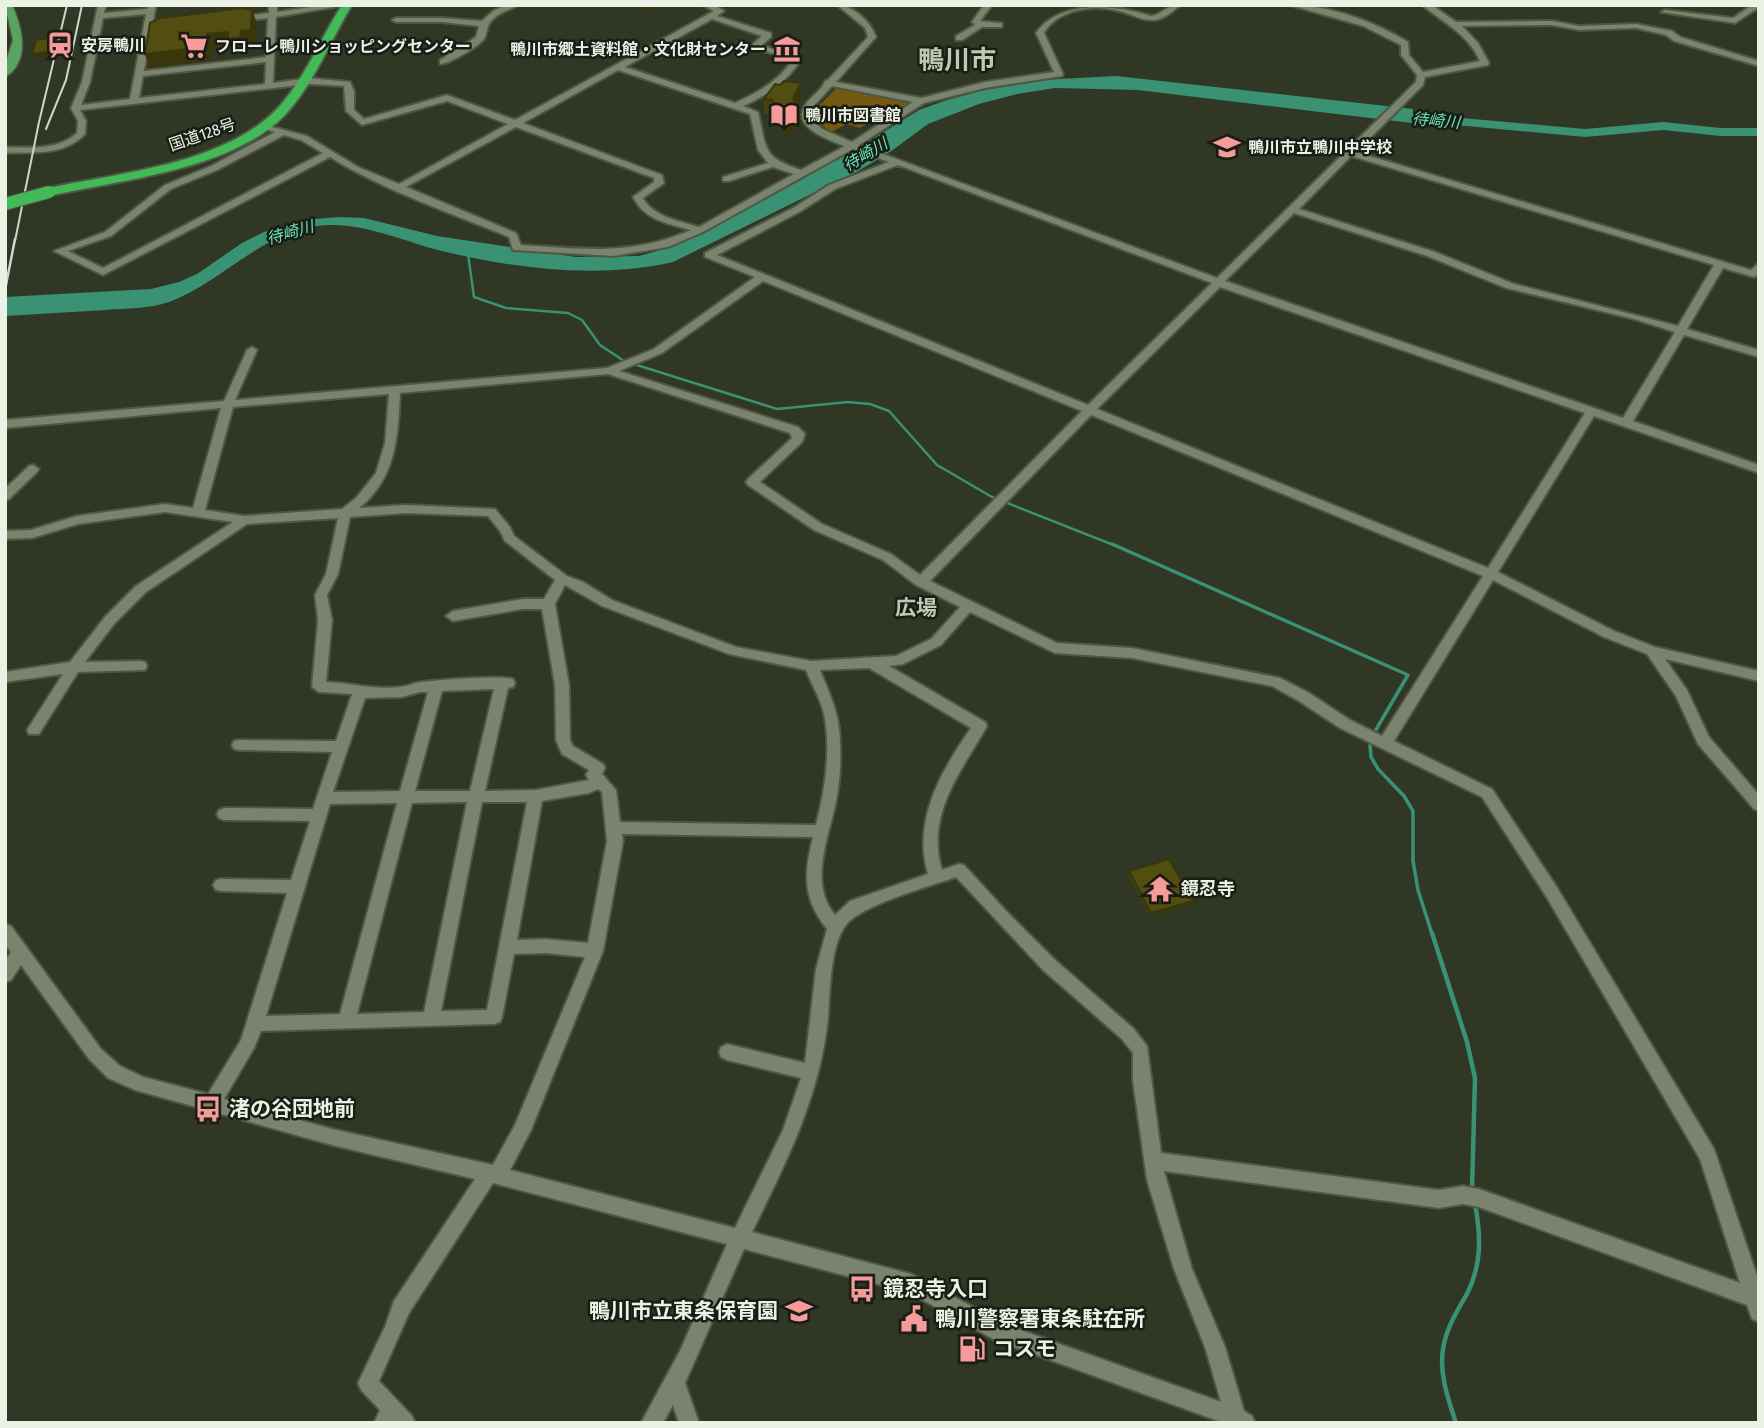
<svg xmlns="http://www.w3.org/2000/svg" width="1764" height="1428" viewBox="0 0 1764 1428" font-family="'Fira Sans Condensed','Noto Sans JP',sans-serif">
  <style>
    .green { fill: #755812 }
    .water { fill: #399274 }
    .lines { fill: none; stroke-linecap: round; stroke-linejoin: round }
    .stream-far2 { stroke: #399274; stroke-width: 2.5 }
    .stream-far1 { stroke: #399274; stroke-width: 3.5 }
    .stream { stroke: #399274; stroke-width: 4.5 }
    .river { fill: #399274; fill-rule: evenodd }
    .minor-casing { stroke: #4f5644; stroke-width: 4 }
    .major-casing { stroke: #4f5644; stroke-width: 3 }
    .highway-casing { stroke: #4f5644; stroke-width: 4 }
    .minor { fill: #7a836d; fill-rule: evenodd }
    .major { fill: #59a460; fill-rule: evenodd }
    .highway { fill: #43ba58; fill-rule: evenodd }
    .rail-far1 { stroke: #cfd5c8; stroke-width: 2 }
    .rail { stroke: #cfd5c8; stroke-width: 2.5 }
    .highway-bridge-casing { stroke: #4f5644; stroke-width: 14; stroke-linecap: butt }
    .highway-bridge { stroke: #43ba58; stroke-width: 12 }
    .wall { fill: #47420f }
    .shaded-wall { fill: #39360c }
    .building { fill: #524d11; stroke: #39360c; stroke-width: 2 }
    .labels { text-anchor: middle; stroke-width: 5; stroke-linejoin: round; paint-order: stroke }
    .far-poi-label { font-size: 16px; font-weight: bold; fill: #ebf1e4; stroke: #1a1d15; text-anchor: start }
    .far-water-label { font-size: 16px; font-style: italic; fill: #68e3b8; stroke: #1a1d15 }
    .far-street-label { font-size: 16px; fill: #ebf1e4; stroke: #1a1d15 }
    .poi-label { font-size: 18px; font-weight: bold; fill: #ebf1e4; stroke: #1a1d15; text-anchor: start }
    .quarter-label { font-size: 21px; font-weight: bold; fill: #bfc9b1; stroke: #1a1d15 }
    .near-poi-label { font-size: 21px; font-weight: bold; fill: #ebf1e4; stroke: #1a1d15; text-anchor: start }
    .far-town-label { font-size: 26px; font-weight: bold; fill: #bfc9b1; stroke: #1a1d15 }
  </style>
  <rect width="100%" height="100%" fill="#303724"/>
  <path class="green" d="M836,88l74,15 -31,22 -9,-3 -10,6 -13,-4 -16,8 -15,-11 -2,-10z"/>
  <path class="water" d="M1116,76l297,33 -1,14 -274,-33 -83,-2 -38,6 -38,10 -51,20 -38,28 -32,19 -185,91c-75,17 -156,7 -231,-11 -36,-9 -75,-27 -113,-26 -64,2 -104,56 -160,77 -20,7 -42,6 -63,8 -34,2 -67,4 -101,6v-19l146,-8 28,-7 18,-8 45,-31 22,-11 51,-13 23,-2 26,1 73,18 139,21 63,-1 36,-10 134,-73 40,-19 70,-44 25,-9 36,-10 61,-11z"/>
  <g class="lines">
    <path class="stream-far2" d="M468,254l6,43 32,11 62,5 14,7 18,25 24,16 153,48 71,-7 22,2 19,7 48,54 55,32 124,49"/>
    <path class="stream-far1" d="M1112,544l296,131 -34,58 -4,12 1,12 7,12 26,27 9,15v50l5,29 14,44"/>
    <path class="stream" d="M1432,933l35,109 8,36 -3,112
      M1456,1423c-8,-24 -17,-49 -13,-74 3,-20 14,-38 24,-55 15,-30 14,-58 8,-90"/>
    <path class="river" d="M1384,111l201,18 78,-7 58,6h38v8h-38l-58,-6 -78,7 -206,-19 -2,-3z"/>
    <g class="minor-casing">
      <path id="minor" d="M98,5h8l-2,8 43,-4 1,-4h8l-12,66 122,-14 2,-39 -32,4h-3v-4l36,-5v-8h8v7l47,-7h22l-70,12 -3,66 36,-5 41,4 4,9v19l10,9 83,-24 68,25 199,-109 -11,-6h11l10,6 -7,5 54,17v4l-9,8 22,8v4l-31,-9v-4l9,-8 -50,-17 -87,48 110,36c22,-10 42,-21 56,-41h6l1,2c-14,20 -32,32 -55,42l15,6c9,38 4,45 43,58l44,-24c-13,-5 -53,-18 -41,-39 5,-10 18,-16 21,-26l3,-1 40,-43 -3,-9 -28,-23c16,0 34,17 39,32l-40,45 85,16 64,-16 69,-10 -18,-39c23,-33 79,-29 115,-17 12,-2 15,-11 29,-11 -8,7 -18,16 -29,15 -11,0 -22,-7 -32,-9 -25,-7 -61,-2 -75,22l19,41 -1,2 -77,12 -61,15 -65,42 358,133 199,-196 1,-7 -16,-20v-10l-38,-19 -73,-21c40,0 85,17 118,37l1,13 14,17 57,-11c-12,-27 -36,-38 -58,-56h10l24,17 96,-1 27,5 57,-2 36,7 8,6 79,24v5l-85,-25 -8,-6 -30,-7 -57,2 -27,-5 -90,1 16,17 11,20 -1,2 -63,12 -2,8 -67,67 395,118 8,-7v11l-5,3 -31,-9 -36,61 72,21v7l-75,-22 -51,86 126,44v8l-165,-57 -96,156 116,59 41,16 104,24v10l-94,-22 22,31 22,47 50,58v16l-5,-2 -56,-65 -22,-48 -29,-42 -43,-17 -111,-57 -99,161 98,48 64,97 158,263 45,133v40l-7,-3 -5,-14 -268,-98 -16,-3 -24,4 -275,-37 28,98 33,78 19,64 8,5 3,7h-31l-229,-83 -87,-48 -164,-43 -59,134 14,40h-20l-6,-18 -10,18h-22l39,-72 47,-107 -234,-61 -84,130 -30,68 33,35 3,7h-41l6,-13 -19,-20 -3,-7 27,-56 9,-26 81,-122 -143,-34 -197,-55 -27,-12 -19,-19 -68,-94 -10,15 -6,2v-21l6,-9 -6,-8v-20l6,2 90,123 19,17 23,11 65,17 33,-54 46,-147 -66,-2 -5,-1 -3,-5 3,-5 5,-1 70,1 19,-59 -86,-1 -5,-2 -2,-4 2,-4 5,-2 89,1 19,-57 -93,-2 -5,-1 -2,-4 2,-4 5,-1 97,1 16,-47 -33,-2 -7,-5 6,-67 -3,-25 11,-21 12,-56 -91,6 -101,68 -32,32 -29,38 55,-1 5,1 2,4 -2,4 -67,2 -39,62h-10l-2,-4 36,-56 -58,8v-10l65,-10 35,-45 31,-31 97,-64 -68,-10 -87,12 -46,14 -27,1v-8l26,-1 46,-14 88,-12 28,4 28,-100 -216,20v-8l219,-19 23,-51 5,-3 5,3 -22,50 372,-32 47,-19 101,-72 -50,-20v-4l90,-46 34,-22 60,-23 -36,-13 -150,83 -35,15 -55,9 -100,-6 -4,-13c-60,-25 -124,-46 -179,-80l-227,118 -49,-24 51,-19 60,-47 46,-19 64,-34 -14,-4v-4l46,12 51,31 41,17 109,-60 -61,-23 -85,24 -16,-14 -2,-25 -35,-2 -229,26 6,11 -1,13c-20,22 -52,18 -80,19v-6c25,0 52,4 72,-14l1,-12 -7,-13 11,-26zM146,14l-16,85 -49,6 9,-23 13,-64zM266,62l-1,22 -126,14 4,-22zM618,70l132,44 8,36 10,13 -45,14v4h6l44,-14 21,7 -95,53c-19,-6 -46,-10 -56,-29l21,-15 -2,-8 -139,-52zM832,86l81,16 -61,40 -30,-13 -10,-10 -1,-10zM516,127l138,51v4l-21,15c11,23 36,27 58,33 -60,26 -107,19 -170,15l-5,-12 -110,-46zM284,135l17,5 22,13 -220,115 -35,-17 43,-15 60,-47 46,-19zM1351,156l363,109 -36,61 -164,-42 -79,-32 -136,-43zM898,165l314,118 -124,122 -371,-150 84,-44 34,-22zM1294,213l133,43 79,32 128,31 41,13 -52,86 -398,-137zM763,281l319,130 -162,164 -29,-21 -69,-30 -62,-42 42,-40 3,-8 -7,-7 -179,-56 43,-18zM1220,287l365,126 -97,155 -391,-159zM608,374l182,59 2,5 -44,41 -2,3 2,3 66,45 69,30 33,25 44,22 -29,32 -35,17 -85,5 -75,-14 -124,-47 -29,-18 -16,-6 -53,-40 -4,-9 -15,-18 -89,-4 -47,3c37,-29 39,-72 41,-115zM389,394l-4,49 -9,30 -19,24 -15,12 -98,7 -39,-6 28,-103zM1091,415l392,161 -101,160 -32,-16 -41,-27 -29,-15 -148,-30 -75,-5 -127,-62zM406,513l82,3 12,15 5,10 50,39 -11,19h-21l-70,12 -7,5 7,5 70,-12h19l13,76 1,55 6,14 27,16 -3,5 3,5 -53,10 -51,1 23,-103 5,-1 2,-4 -2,-4c-14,-4 -75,1 -92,3 -7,1 -13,4 -21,5 -25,3 -48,-4 -74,-5l6,-62 -5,-25 11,-21 12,-57zM565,585l37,21 127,48 77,16c5,13 13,26 17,40 9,36 2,80 -7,115l-196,-3 -4,-32 -14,-16 3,-6 -2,-4 -30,-18 -3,-6 -1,-55 -14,-81zM970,612l85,41 77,5 140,28 27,15 41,27 142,69 64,99 154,263 40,124 -261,-94 -16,-3 -24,4 -278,-37 -14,-107 -13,-17 -79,-69 -46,-46 -45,-49 -5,-1 -17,6c-17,-55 20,-100 45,-144l-2,-4 -96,-56 14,-2 38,-19zM869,668l102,60c-30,43 -59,93 -43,146l-78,27 -15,14c-27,-32 -6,-78 1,-114 4,-19 5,-39 4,-59 0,-27 -10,-47 -20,-72zM494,689l-24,102h-55l27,-100zM420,692h8l-28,99 -67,1 32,-94 37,-1zM598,789l4,3 5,49 -19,102 -43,-4 -28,1 25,-139 47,-8zM467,802l-43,210 -67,2 55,-211zM482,802h45l-40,208 -46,1zM397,803l-57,211 -74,2 64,-212zM622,834l191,3c-9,37 -11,61 14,92l-11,40 -11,94 -78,-19 -6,3 -2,5 2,5 6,3 74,18 -18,52 -48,98 -225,-58 21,-40 72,-179 20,-110zM956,877l87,93 79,69 11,14v28l14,99 27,89 31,78 16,55 -214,-77 -96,-51 -159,-42c34,-69 68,-136 76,-214 2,-25 2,-73 18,-93 15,-20 85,-39 110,-48zM545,953l40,4 -70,168 -22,40 -161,-36 -108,-30 30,-51 7,-17 233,-7 6,-2 2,-5 12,-63z
        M506,5h12c-8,5 -18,7 -25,14 -7,6 -5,13 -9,20 -6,8 -35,25 -44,25v-4l36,-23 3,-11 -38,-4h-45l-4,-2 4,-2h45l41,3 11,-10z
        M984,5h8l-12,16 19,2h3v4h-20l-20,13h-6v-4l19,-11 -3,-3z
        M1752,5h7v2l-24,16 -74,-11 4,-2 68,8z
        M33,465l6,4 -2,3 -28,27 -4,1v-11l24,-23z"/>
    </g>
    <g class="major-casing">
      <path id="major" d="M5,5h7c10,22 19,57 -7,72v-12l8,-25z"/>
    </g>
    <g class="highway-casing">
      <path id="highway" d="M342,5h10c-22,36 -38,79 -67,110 -53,55 -165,65 -236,81l-6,-4 6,-4c70,-15 174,-24 227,-78 28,-29 44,-71 66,-105z"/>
    </g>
    <use href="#minor" class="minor"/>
    <use href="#major" class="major"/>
    <use href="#highway" class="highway"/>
    <path class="rail-far1" d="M46,129l20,-49 16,-75
      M15,241l24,-119 28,-117"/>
    <path class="rail" d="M5,290l10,-51"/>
    <g class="highway-bridge-casing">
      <path id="highway-bridge" d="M5,204l44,-12"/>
    </g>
    <use href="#highway-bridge" class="highway-bridge"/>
  </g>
  <path class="wall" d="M252,10l5,14 -1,19 -11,2v7h-13l-2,-6 -18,2 -2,13 -60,7 -5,-14z
    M801,83v15l-4,8 4,20 -6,1v5l-10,2 -13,-20h-8v-15l16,-14z
    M1129,871l63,33 -42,12 -22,-41z"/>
  <path class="shaded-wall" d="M646,5h11v4l-10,2z
    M252,10l5,14 -1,19 -11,2v7l-5,-14 1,-7z
    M228,32v6l2,8 -18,2 -2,13 -60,7 -5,-14 62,-20z
    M51,38l2,4 -3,14 -16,1 -2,-3z
    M801,83v15l-7,14 -1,-14z
    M800,112l1,14 -6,1v5l-10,2 -1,-15 8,-6z
    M1193,901l-1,3 -42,12 1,-3z"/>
  <path class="building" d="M242,8l10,2 -1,20 -10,1 -1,7h-12v-6l-21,2 -2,13 -60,7 5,-31 10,-5z
    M51,38l-3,14 -16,2 4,-14z
    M784,81l17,2 -8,15 7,14 -8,1 2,5 -10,1 -12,-19 -8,-1 11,-15 5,1z
    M1169,859l24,42 -42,12 -22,-42z"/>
  <defs>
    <g id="station-bare" transform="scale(2.1)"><path d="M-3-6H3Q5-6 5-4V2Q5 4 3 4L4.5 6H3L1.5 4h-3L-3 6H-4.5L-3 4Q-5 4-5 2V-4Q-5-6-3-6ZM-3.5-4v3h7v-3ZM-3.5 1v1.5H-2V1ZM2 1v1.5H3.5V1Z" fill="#f59b9a" stroke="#1a1d15" stroke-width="2.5" paint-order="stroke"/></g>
    <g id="supermarket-bare" transform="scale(2.1)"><path d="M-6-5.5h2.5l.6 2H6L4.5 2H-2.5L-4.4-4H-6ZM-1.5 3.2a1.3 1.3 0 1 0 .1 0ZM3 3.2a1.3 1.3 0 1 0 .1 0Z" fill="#f59b9a" stroke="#1a1d15" stroke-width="2.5" paint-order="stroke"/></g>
    <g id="museum-bare" transform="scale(2.1)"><path d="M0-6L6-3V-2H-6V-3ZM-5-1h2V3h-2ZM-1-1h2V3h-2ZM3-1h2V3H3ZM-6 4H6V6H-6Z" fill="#f59b9a" stroke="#1a1d15" stroke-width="2.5" paint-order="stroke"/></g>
    <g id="library-bare" transform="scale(2.1)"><path d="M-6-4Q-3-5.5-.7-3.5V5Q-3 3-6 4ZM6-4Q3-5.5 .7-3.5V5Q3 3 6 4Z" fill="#f59b9a" stroke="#1a1d15" stroke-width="2.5" paint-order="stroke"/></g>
    <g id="school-bare" transform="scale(2.1)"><path d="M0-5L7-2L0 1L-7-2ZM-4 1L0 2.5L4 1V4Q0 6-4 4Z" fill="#f59b9a" stroke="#1a1d15" stroke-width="2.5" paint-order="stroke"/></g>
    <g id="temple-bare" transform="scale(2.1)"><path d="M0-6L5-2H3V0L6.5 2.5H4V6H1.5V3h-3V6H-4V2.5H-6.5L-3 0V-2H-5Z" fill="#f59b9a" stroke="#1a1d15" stroke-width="2.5" paint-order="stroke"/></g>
    <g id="bus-bare" transform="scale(2.1)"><path d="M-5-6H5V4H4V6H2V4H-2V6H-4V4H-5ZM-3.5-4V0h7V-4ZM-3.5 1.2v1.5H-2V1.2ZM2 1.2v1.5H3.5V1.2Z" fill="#f59b9a" stroke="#1a1d15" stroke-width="2.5" paint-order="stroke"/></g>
    <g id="civic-bare" transform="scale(2.1)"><path d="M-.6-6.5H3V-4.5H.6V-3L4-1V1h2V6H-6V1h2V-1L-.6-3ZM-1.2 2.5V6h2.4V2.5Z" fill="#f59b9a" stroke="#1a1d15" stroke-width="2.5" paint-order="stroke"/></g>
    <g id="fuel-bare" transform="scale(2.1)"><path d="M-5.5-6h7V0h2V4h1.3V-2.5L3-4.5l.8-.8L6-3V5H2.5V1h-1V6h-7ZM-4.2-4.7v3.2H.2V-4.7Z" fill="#f59b9a" stroke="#1a1d15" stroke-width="2.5" paint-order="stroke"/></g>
  </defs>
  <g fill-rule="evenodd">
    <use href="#station-bare" x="60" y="45"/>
    <use href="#supermarket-bare" x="194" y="46"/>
    <use href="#museum-bare" x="787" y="49"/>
    <use href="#library-bare" x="784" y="115"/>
    <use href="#school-bare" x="1227" y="147"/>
    <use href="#temple-bare" x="1160" y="889"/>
    <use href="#bus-bare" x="208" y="1109"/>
    <use href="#bus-bare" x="862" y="1289"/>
    <use href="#school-bare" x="799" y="1311"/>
    <use href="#civic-bare" x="914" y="1319"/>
    <use href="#fuel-bare" x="972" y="1349"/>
  </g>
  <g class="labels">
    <g class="far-poi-label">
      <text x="81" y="51">安房鴨川</text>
      <text x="215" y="52">フローレ鴨川ショッピングセンター</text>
      <text x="766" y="55" text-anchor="end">鴨川市郷土資料館・文化財センター</text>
      <text x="805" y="121">鴨川市図書館</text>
      <text x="1248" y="153">鴨川市立鴨川中学校</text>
    </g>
    <g class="far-water-label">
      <text transform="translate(1436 120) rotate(5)" y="6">待崎川</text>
      <text transform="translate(865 154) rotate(-31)" y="6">待崎川</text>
      <text transform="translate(290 232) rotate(-16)" y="6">待崎川</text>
    </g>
    <g class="far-street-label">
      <text transform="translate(202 134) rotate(-19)" y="6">国道128号</text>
    </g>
    <g class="poi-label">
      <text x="1181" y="895">鏡忍寺</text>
    </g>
    <g class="quarter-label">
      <text x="916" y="615">広場</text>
    </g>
    <g class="near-poi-label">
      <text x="229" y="1116">渚の谷団地前</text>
      <text x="883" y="1296">鏡忍寺入口</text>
      <text x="778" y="1318" text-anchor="end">鴨川市立東条保育園</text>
      <text x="935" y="1326">鴨川警察署東条駐在所</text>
      <text x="993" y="1356">コスモ</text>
    </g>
    <g class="far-town-label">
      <text x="957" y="69">鴨川市</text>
    </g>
  </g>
  <rect width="1764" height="1428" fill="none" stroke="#ebf1e4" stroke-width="14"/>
</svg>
